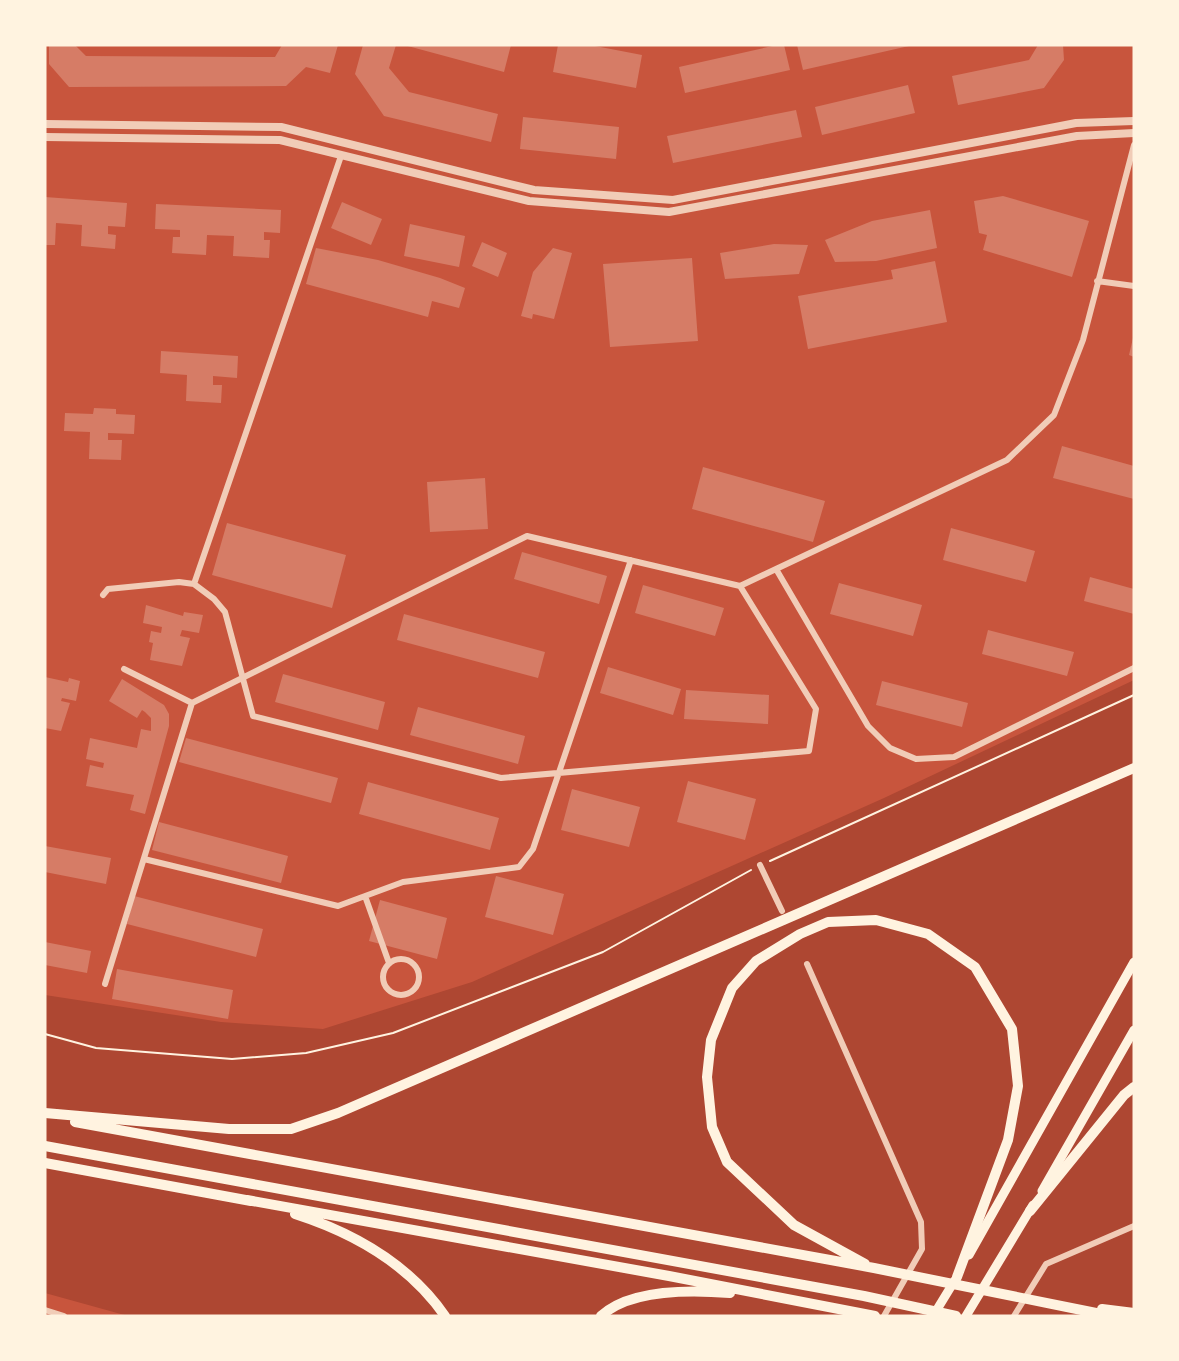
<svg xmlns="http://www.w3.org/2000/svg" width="1179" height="1361" viewBox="0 0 1179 1361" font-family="Lato,sans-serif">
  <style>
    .green { fill: #ae4732 }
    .building { fill: #d67c66 }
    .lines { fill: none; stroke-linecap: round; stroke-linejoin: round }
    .path { stroke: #fff3e0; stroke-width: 2 }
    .minor { stroke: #f1ccb7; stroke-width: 6 }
    .tertiary { stroke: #f1ccb7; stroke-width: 8 }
    .primary { stroke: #fff3e0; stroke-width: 9 }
    .trunk { stroke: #fff3e0; stroke-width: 10 }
  </style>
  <rect width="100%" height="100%" fill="#c8553d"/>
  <path class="green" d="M1134,680v636h-1006l-83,-23v-298l176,27 102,7 149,-47 412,-184z"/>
  <path class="building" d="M49,45h26l11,11 189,1 7,-12h56l-8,28 -24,-6 -20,19 -217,1 -20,-23z
    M363,45h33l-7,23 20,24 89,22 -7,28 -107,-26 -29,-42z
    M404,45h107l-7,27z
    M558,45h32l52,10 -6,33 -83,-16z
    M777,45h7l6,25 -105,23 -6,-26z
    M797,45h112v1l-106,24z
    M1038,45h25l1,15 -20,28 -86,17 -6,-29 77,-16z
    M908,85l7,28 -93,22 -7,-28z
    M796,110l6,27 -129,26 -6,-27z
    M523,117l96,10 -3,32 -96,-10z
    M1003,196l86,25 -17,56 -89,-27 4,-15 -8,-2 -5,-32z
    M45,197l82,6 -2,24 -17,-1v8l8,1 -1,14 -34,-3 1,-21 -26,-2 -1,22h-10z
    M342,202l40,17 -11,26 -40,-17z
    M156,204l125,6 -1,23 -16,-1v8h6l-1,18 -36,-2 1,-20 -27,-1 -1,20 -34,-2 1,-16h7v-7l-25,-1z
    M930,210l7,38 -61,13 -41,1 -10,-22 47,-19z
    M410,224l55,12 -6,31 -55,-11z
    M482,242l25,11 -9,24 -26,-11z
    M774,244l34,1 -9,29 -74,5 -5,-26z
    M316,248l62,12 62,18 25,10 -6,20 -27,-7 -4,16 -122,-33z
    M553,248l19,5 -18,66 -21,-5 -1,5 -11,-3 12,-44z
    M692,258l6,83 -88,6 -7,-83z
    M935,261l12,61 -139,27 -10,-53 95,-17 -2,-9z
    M1133,338h1v19l-5,-2z
    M161,351l77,5 -1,22 -24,-2v9h9l-1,18 -35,-2 1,-26 -27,-2z
    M94,408l22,1v5l19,1 -1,19 -26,-1v7h14l-1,20 -32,-1 1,-27 -26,-1 1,-18 28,1z
    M1062,446l72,20v33l-81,-21z
    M703,467l122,34 -12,41 -121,-33z
    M485,478l3,51 -58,3 -3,-50z
    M227,523l119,32 -14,53 -120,-33z
    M951,528l84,23 -9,31 -83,-22z
    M522,552l85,24 -8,28 -85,-25z
    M1090,577l44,12v25l-50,-13z
    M839,583l83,22 -9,31 -83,-22z
    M643,585l81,23 -9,28 -80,-23z
    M146,605l37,11 1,-4 19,3 -4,18 -17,-3 -2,6 10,2 -8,28 -32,-6 3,-17 -4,-1 2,-11 10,2 1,-6 -19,-4z
    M404,614l141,38 -7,26 -141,-38z
    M988,630l86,22 -7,24 -85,-22z
    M608,667l73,22 -8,26 -73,-22z
    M283,674l102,28 -7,28 -103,-28z
    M45,677l23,5 1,-4 11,3 -4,20 -14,-3 -1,3 9,2 -9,28 -16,-3z
    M122,679l42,26 5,9v12l-24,88 -15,-4 4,-15 -48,-9 4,-21 13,3 1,-5 -18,-4 4,-21 47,10 4,-19 10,2v-13l-6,-6 -3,-2 -5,8 -28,-17z
    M882,681l86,22 -6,24 -86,-22z
    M686,690l83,5 -1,29 -84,-5z
    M418,707l107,29 -7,28 -108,-29z
    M186,738l152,40 -7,25 -152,-41z
    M688,781l68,18 -11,41 -68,-18z
    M368,782l131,36 -9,32 -131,-36z
    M572,789l68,18 -11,40 -68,-17z
    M159,822l129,34 -7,27 -129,-33z
    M45,846l66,12 -5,26 -61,-12z
    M496,876l68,18 -11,41 -68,-18z
    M134,896l129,33 -7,28 -129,-33z
    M380,900l67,18 -10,41 -68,-18z
    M45,942l46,9 -4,22 -42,-8z
    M117,969l116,21 -5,29 -116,-20z"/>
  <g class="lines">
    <path class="path" d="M770,861l364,-166
      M45,1034l51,14 136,11 74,-6 87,-20 210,-81 148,-82"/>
    <path class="minor" d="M1097,281l37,5
      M776,569l92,157 22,22 26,11 38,-2 180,-89
      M194,584l147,-428
      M103,595l5,-6 71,-7 15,2 20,15 11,13 28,104 248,62 308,-27 7,-42 -76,-123
      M124,669l68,34 335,-167 213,50 267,-126 47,-45 29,-75 51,-195
      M144,859l194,47 65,-24 116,-15 14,-18 98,-289
      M760,865l22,46
      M365,896l24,67
      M383 977a18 18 0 1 1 36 0a18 18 0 1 1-36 0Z
      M807,964l114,258 1,27 -38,67
      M105,984l87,-281
      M45,1310l19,6
      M1014,1316l32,-52 88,-38"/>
    <path class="tertiary" d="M45,124l236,3 253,63 139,10 403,-77 58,-2
      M45,137l235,3 249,61 140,11 408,-76 57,-3"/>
    <path class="primary" d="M1042,1191l92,-161
      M969,1255l165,-293
      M933,1316l22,-36
      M966,1316l67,-111"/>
    <path class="trunk" d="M45,1113l184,16h62l47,-16 796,-345
      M75,1122l799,146 237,48
      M45,1146l819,150 92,20
      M45,1163l206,38
      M247,1200l422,76 206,40
      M1030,1211l94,-116 10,-8
      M295,1214c59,19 114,50 150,102
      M865,1264l-71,-39 -67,-63 -15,-35 -5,-50 4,-37 21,-52 24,-27 44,-27 28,-12 48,-2 52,14 47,33 37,62 6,57 -10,54 -51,137
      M1102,1309l32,4
      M601,1316c29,-27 91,-26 129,-23"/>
  </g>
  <rect width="1179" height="1361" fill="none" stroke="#fff3e0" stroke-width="93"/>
</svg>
